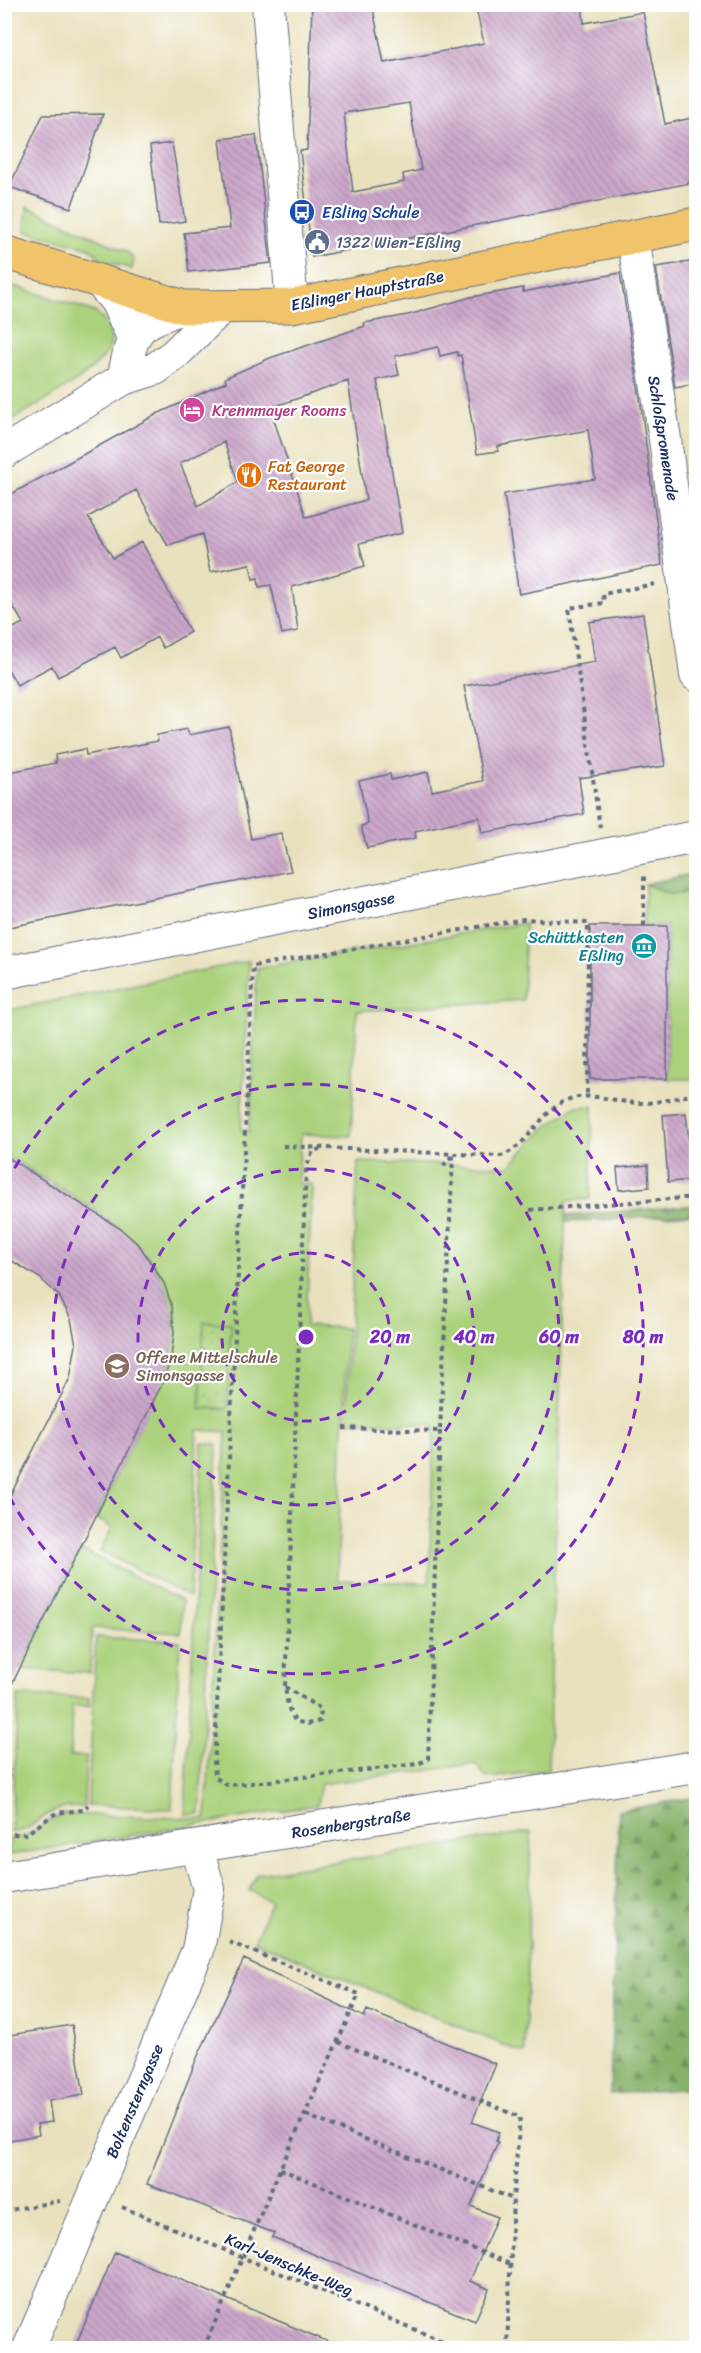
<svg xmlns="http://www.w3.org/2000/svg" width="701" height="2353" viewBox="0 0 701 2353" font-family="Sriracha,sans-serif">
  <style>
    .green { fill: #abd17b; stroke: #63806c; stroke-width: 1.5; fill-rule: evenodd }
    .forest { fill: url(#forest-firs); stroke: #527164; stroke-width: 1.5 }
    .garden { fill: url(#garden-dots); stroke: #63806c; stroke-width: 1.5 }
    .building { fill: url(#building-back-hatch); fill-rule: evenodd }
    .lines { fill: none; stroke-linecap: round; stroke-linejoin: round }
    .minor-casing { stroke: #636d80; stroke-width: 34 }
    .major-casing { stroke: #636d80; stroke-width: 35 }
    .path { stroke: #636d80; stroke-width: 4; stroke-dasharray: 4.5 4.5; stroke-linecap: butt }
    .minor { stroke: #fff; stroke-width: 32 }
    .major { stroke: #f1c36a; stroke-width: 33 }
    .ring { fill: none; stroke: #7b2cbf; stroke-width: 3; stroke-dasharray: 10 8 }
    .labels { text-anchor: middle; stroke-width: 4.5; stroke-linejoin: round; paint-order: stroke }
    .transit-label { font-size: 16px; fill: #164399; stroke: #fff; text-anchor: start }
    .service-label { font-size: 16px; fill: #4e5e75; stroke: #fff; text-anchor: start }
    .street-label { font-size: 16px; fill: #1b2f5e; stroke: #fff }
    .hotel-label { font-size: 16px; fill: #b23c85; stroke: #fff; text-anchor: start }
    .food-label { font-size: 16px; fill: #c56008; stroke: #fff; text-anchor: start }
    .culture-label { font-size: 16px; fill: #0d838f; stroke: #fff; text-anchor: end }
    .education-label { font-size: 16px; fill: #785e54; stroke: #fff; text-anchor: start }
    .centre { fill: #7b2cbf; stroke: #fff; stroke-width: 3 }
    .ring-label { font-size: 18px; text-anchor: middle; font-weight: bold; fill: #7b2cbf; stroke: #fff; stroke-width: 4.5; stroke-linejoin: round; paint-order: stroke }
  </style>
  <defs>
    <pattern id="forest-firs" width="22" height="20" patternUnits="userSpaceOnUse" patternTransform="scale(1.5)"><rect width="22" height="20" fill="#88b36b"/><path d="M5 1l3.5 6h-7zM16 11l3.5 6h-7z" fill="#6e925b"/></pattern>
    <pattern id="garden-dots" width="8" height="8" patternUnits="userSpaceOnUse" patternTransform="scale(1.5)"><rect width="8" height="8" fill="#abd17b"/><path d="M2 2h.1M6 6h.1" fill="none" stroke="#93b46d" stroke-width="1.8" stroke-linecap="round"/></pattern>
    <pattern id="building-back-hatch" width="6" height="6" patternUnits="userSpaceOnUse" patternTransform="scale(1.5)"><rect width="6" height="6" fill="#cca7ca"/><path d="M-1 5l2 2M0 0l6 6M5-1l2 2" fill="none" stroke="#a588a7"/></pattern>
  </defs>
  <rect width="100%" height="100%" fill="#fff"/>
  <filter id="ink" filterUnits="userSpaceOnUse"><feTurbulence type="fractalNoise" baseFrequency=".0167" numOctaves="2"/><feDisplacementMap in="SourceGraphic" scale="12" xChannelSelector="R" yChannelSelector="G"/><feConvolveMatrix kernelMatrix="1 2 1 2 8 2 1 2 1" color-interpolation-filters="sRGB"/></filter>
  <filter id="wash" filterUnits="userSpaceOnUse"><feTurbulence type="fractalNoise" baseFrequency=".008" numOctaves="4" result="noise"/><feDisplacementMap in="SourceGraphic" scale="24" xChannelSelector="R" yChannelSelector="G"/><feGaussianBlur stdDeviation="1.35" result="paint"/><feColorMatrix in="noise" values="0 0 0 0 0 0 0 0 0 0 0 0 0 0 0 0 0 1.4 0 .05"/><feComposite in="paint" operator="in"/></filter>
  <g filter="url(#wash)">
    <rect width="100%" height="100%" fill="#e9e1be"/>
    <path class="green" d="M5,198l6,3 2,27 -8,-2z
      M27,206l100,46 7,7 -2,10 -30,-9 -12,-12 -65,-17z
      M5,283l90,29c11,9 22,24 12,40 -15,25 -76,56 -102,72z
      M645,884l23,10h28v185h-29v-153h-23z
      M525,923l-2,77 -166,11 -6,125 -50,-2 -3,49 14,1 -6,142 41,2 -10,252 92,3 5,-158 -88,-4 12,-259 151,4 37,-39 29,-20 18,-1 -3,93 -24,2 -18,569 -61,8 -12,-14 -154,20 -4,21 -308,50 1,-17c26,-1 32,-17 54,-24l142,5 20,-387 -29,-2 -7,167 -90,-46 12,-23 -16,-10 73,-152c30,-115 -85,-161 -164,-211l-1,-144 245,-50 -8,169 8,1 8,-163zM204,1322l23,87 -27,-1z
      M202,1443l15,1 -17,370h-15z
      M80,1549l102,52 -1,32 -89,-5 -2,45 -70,-4z
      M96,1637l84,4 -8,168 -84,-4z
      M18,1696l71,2v8h-17l-2,50h16l-2,51c-12,0 -23,0 -34,6 -15,8 -20,19 -39,19z
      M531,1832l-6,222 -271,-113 17,-39 -22,-12 8,-16z"/>
    <path class="forest" d="M696,873v21h-28l-23,-10z
      M696,1205v9l-131,8 1,-6z
      M696,1797v291l-86,6 9,-283z"/>
    <path class="garden" d="M204,1322l27,1 -4,86 -27,-1z"/>
    <g id="blocks">
      <path class="building" d="M312,4h60l12,59 100,-20 -9,-39h107l2,19 59,-11 22,112 27,-6 4,19v45l-384,75 -12,-106 7,-1zM409,103l12,67 -18,4 1,8 -51,10 -9,-79z
        M103,114l-32,94 -62,-21 34,-72z
        M256,135l15,128 -82,9 -5,-39 46,-5 -10,-89z
        M172,143l13,78 -26,4 -9,-79z
        M696,261v122l-21,4 -19,-120z
        M620,273l20,125 22,167 -143,29 -15,-100 91,-15 -7,-49 -90,16v5l-21,3 -16,-99 -3,1 -1,-4 -17,4 -2,-9 -43,9 4,19 -22,5 25,153 -43,11 6,22 -73,21 6,44 -16,3 -11,-49 -12,2 -1,-9 -5,1 -3,-15 -40,8 -8,-38 -34,11 -32,-55 -48,27 25,41 29,-16 48,90 -27,16 -6,-11 -36,21 -6,-11 -57,30 -6,-11 -35,19 -13,-22v-30l19,-10 -19,-32v-93l153,-84 69,-32 -1,-4 45,-20 95,-32 -1,-3 44,-8 63,-18 52,-9v4zM348,381l18,119 -60,17 -36,-109zM224,442l14,40 -40,24 -18,-43z
        M643,614l22,152 -86,12 5,36 -102,19 -3,-16 -64,14 1,7 -49,10 -6,-22 7,-2 -9,-43 31,-7 1,6 37,-8 4,19 51,-10 -19,-95 131,-24 -6,-40z
        M229,727l22,112 30,-6 10,38 -287,57v-155l52,-10 -1,-8 30,-6 1,6 72,-14 -1,-6 30,-6 2,6z
        M590,926h77v153h-77z
        M686,1113l7,67 -25,2 -5,-67z
        M4,1155l117,74 19,17 24,37 8,24 2,26 -3,25 -8,24 -159,318v-192l66,-130 6,-33 -5,-26 -12,-23 -19,-18 -36,-22z
        M648,1165l1,22 -30,3 -2,-22z
        M244,1959l120,58 3,-7 129,54 -24,58 27,10 -3,9 2,1 -27,64 26,11 -27,64 19,8 -14,32 -203,-84 2,-4 -127,-49 49,-124z
        M72,2025l12,70 -35,6 3,21 -15,2 2,11 -35,6v-105z
        M115,2252l228,96v1h-269z"/>
    </g>
  </g>
  <g filter="url(#ink)">
    <use href="#blocks" fill-opacity="0" stroke="#636d80" stroke-width="1.5"/>
    <g class="lines">
      <g class="minor-casing">
        <path id="minor" d="M268,4l24,302
          M633,237l32,202 31,236
          M99,281l17,20 16,34
          M123,379c12,-53 9,-52 61,-72
          M4,452l119,-73 32,-10 19,-14 48,-48
          M4,973l692,-136
          M4,1877l692,-110
          M29,2348l169,-398 11,-61 -12,-41"/>
      </g>
      <g class="major-casing">
        <path id="major" d="M4,252l180,55 108,-1 404,-82"/>
      </g>
      <path class="path" d="M600,828l-31,-220 35,-5 -1,-9 52,-10
        M644,926v-50
        M283,1146l218,10c28,-10 39,-45 66,-56 21,-9 49,2 70,3 19,1 40,-6 59,-9
        M443,1166l9,-10
        M530,1210l166,-13
        M343,1428l97,3 13,-275
        M440,1431l-12,328 -10,5 -175,20 -16,1 -11,-7 -2,-10 39,-802 271,-47 64,4 -1,175
        M285,1687l36,22 -1,12 -13,3 -12,-3 -7,-14 -3,-20 21,-519 7,-17 11,-3
        M4,1834h22l30,-21 27,-3 5,-5
        M7,1834l2,-64
        M338,2042l182,75 -7,82
        M306,2115l207,84 -6,149
        M280,2169l230,95
        M122,2207l337,141
        M4,2211l56,-10
        M204,2348l76,-179 79,-175 -130,-52"/>
      <use href="#minor" class="minor"/>
      <use href="#major" class="major"/>
    </g>
  </g>
  <g class="ring">
    <circle cx="306" cy="1337" r="84"/>
    <circle cx="306" cy="1337" r="168"/>
    <circle cx="306" cy="1337" r="253"/>
    <path d="M6 1184A337 337 0 1 1 6 1490"/>
  </g>
  <defs>
    <g id="bus-disc" transform="scale(1.35)"><circle r="9.5" fill="#1a4fb4" stroke="#fff"/><path d="M-5-6H5V4H4V6H2V4H-2V6H-4V4H-5ZM-3.5-4V0h7V-4ZM-3.5 1.2v1.5H-2V1.2ZM2 1.2v1.5H3.5V1.2Z" fill="#fff"/></g>
    <g id="civic-disc" transform="scale(1.35)"><circle r="9.5" fill="#5c6f8a" stroke="#fff"/><path d="M-.6-6.5H3V-4.5H.6V-3L4-1V1h2V6H-6V1h2V-1L-.6-3ZM-1.2 2.5V6h2.4V2.5Z" fill="#fff"/></g>
    <g id="hotel-disc" transform="scale(1.35)"><circle r="9.5" fill="#d1479c" stroke="#fff"/><path d="M-6-4.5h1.5V1H6V5H4.5V3h-9V5H-6ZM-4 0a1.8 1.8 0 1 1 3.6 0ZM.5 0V-2.5h3Q6-2.5 6 0Z" fill="#fff"/></g>
    <g id="restaurant-disc" transform="scale(1.35)"><circle r="9.5" fill="#e8710a" stroke="#fff"/><path d="M-5-6h1v4h1v-4h1v4h1v-4h1v5L-1.5 .5V6h-2V.5L-5-1ZM5-6V6H3V1.5H1.5Q1.5-4 5-6Z" fill="#fff"/></g>
    <g id="museum-disc" transform="scale(1.35)"><circle r="9.5" fill="#0f9aa8" stroke="#fff"/><path d="M0-6L6-3V-2H-6V-3ZM-5-1h2V3h-2ZM-1-1h2V3h-2ZM3-1h2V3H3ZM-6 4H6V6H-6Z" fill="#fff"/></g>
    <g id="school-disc" transform="scale(1.35)"><circle r="9.5" fill="#8d6e63" stroke="#fff"/><path d="M0-5L7-2L0 1L-7-2ZM-4 1L0 2.5L4 1V4Q0 6-4 4Z" fill="#fff"/></g>
  </defs>
  <g fill-rule="evenodd">
    <use href="#bus-disc" x="302" y="212"/>
    <use href="#civic-disc" x="317" y="242"/>
    <use href="#hotel-disc" x="192" y="410"/>
    <use href="#restaurant-disc" x="249" y="475"/>
    <use href="#museum-disc" x="644" y="946"/>
    <use href="#school-disc" x="117" y="1366"/>
  </g>
  <g class="labels">
    <g class="transit-label">
      <text x="322" y="218">Eßling Schule</text>
    </g>
    <g class="service-label">
      <text x="336" y="248">1322 Wien-Eßling</text>
    </g>
    <g class="street-label">
      <text transform="translate(367 290) rotate(-11)" y="6">Eßlinger Hauptstraße</text>
      <text transform="translate(664 438) rotate(81)" y="6">Schloßpromenade</text>
      <text transform="translate(351 905) rotate(-11)" y="6">Simonsgasse</text>
      <text transform="translate(351 1823) rotate(-9)" y="6">Rosenbergstraße</text>
      <text transform="translate(134 2101) rotate(-67)" y="6">Boltensterngasse</text>
      <text transform="translate(289 2264) rotate(23)" y="6">Karl-Jenschke-Weg</text>
    </g>
    <g class="hotel-label">
      <text x="212" y="416">Krennmayer Rooms</text>
    </g>
    <g class="food-label">
      <text x="268" y="472">Fat George<tspan x="268" dy="18">Restaurant</tspan></text>
    </g>
    <g class="culture-label">
      <text x="624" y="943">Schüttkasten<tspan x="624" dy="18">Eßling</tspan></text>
    </g>
    <g class="education-label">
      <text x="136" y="1363">Offene Mittelschule<tspan x="136" dy="18">Simonsgasse</tspan></text>
    </g>
  </g>
  <circle cx="306" cy="1337" r="9" class="centre"/>
  <g class="ring-label">
    <text x="390" y="1343">20 m</text>
    <text x="474" y="1343">40 m</text>
    <text x="559" y="1343">60 m</text>
    <text x="643" y="1343">80 m</text>
  </g>
  <rect width="701" height="2353" fill="none" stroke="#fff" stroke-width="24"/>
</svg>
